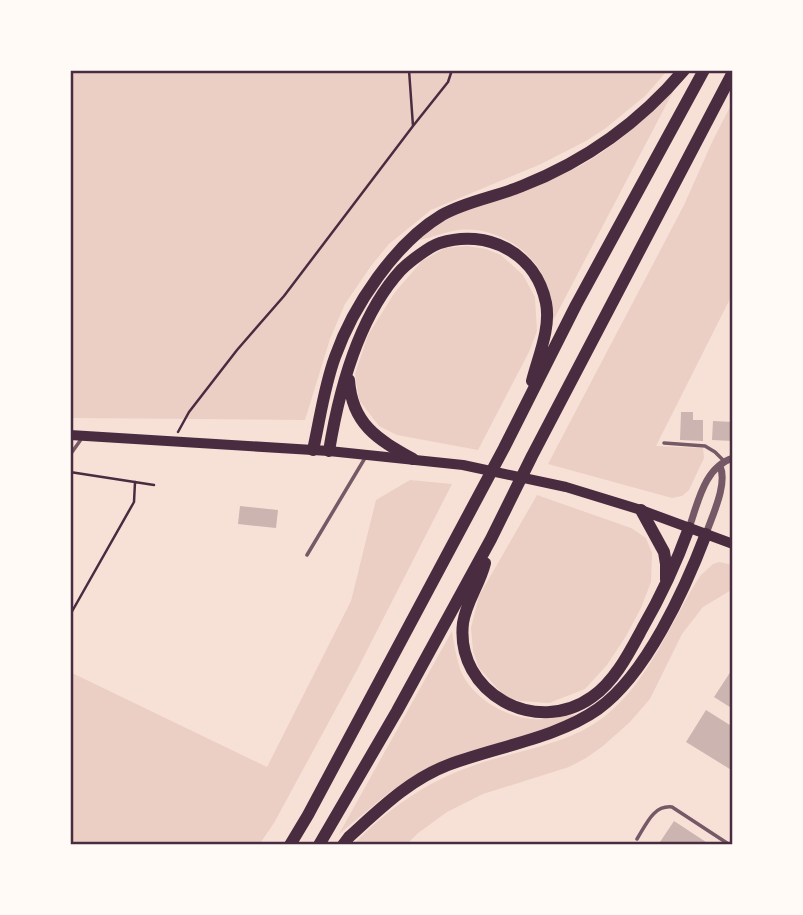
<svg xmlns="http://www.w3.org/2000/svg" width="803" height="915" viewBox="0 0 803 915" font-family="'PT Sans Narrow',sans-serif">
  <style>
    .green { fill: #ebcfc5 }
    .building { fill: #ccb4b1 }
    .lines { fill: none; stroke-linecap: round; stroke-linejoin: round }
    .path { stroke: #4a2c40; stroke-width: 2.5 }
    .service { stroke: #755966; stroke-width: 3.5 }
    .minor { stroke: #755966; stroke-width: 7 }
    .secondary { stroke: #4a2c40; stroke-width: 10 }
    .motorway { stroke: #4a2c40; stroke-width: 12 }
    .neatline { fill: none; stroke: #4a2c40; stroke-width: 2.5 }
  </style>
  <rect width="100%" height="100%" fill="#f7e1d7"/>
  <path class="green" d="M70,70h598l-23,26 -39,32 -20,13 -45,23 -110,46 -42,34 -18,22 -26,38 -15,35 -25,81 -235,-2z
    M675,88l-122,233c-2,-15 -3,-30 -9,-43 -14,-31 -52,-52 -86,-48 -13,2 -25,7 -38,10l-1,-2c7,-5 14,-12 22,-16 36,-20 81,-30 120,-47 45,-19 80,-52 114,-87z
    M733,101v192l-77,153 47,2 1,10 -15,32 -7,6 -10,2 -124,-34 136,-259 29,-65z
    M467,246l19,3 15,6 22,20 12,22 2,34 -8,21 -51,98 -81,-15 -18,-9 -20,-26 -4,-26 13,-39 27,-43 27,-31 23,-13z
    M410,480l42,4 -95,186 -83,153 -15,22h-189v-173l197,95 84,-166 25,-101z
    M537,495l94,33 15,10 6,15 -1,29 -10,26 -15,28 -19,29 -22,24 -36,14 -29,-2 -16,-5 -25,-28 -6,-17 -2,-23 8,-32z
    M719,562l14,3v24l-30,18 -21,27 -32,65 -20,23 -27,24 -17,12 -17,9 -86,27 -36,18 -30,22 -11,11h-53c33,-35 73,-63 119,-79 44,-16 95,-20 133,-50 45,-36 65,-93 95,-140l13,-12z
    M452,631c2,13 4,25 8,38 11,28 44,48 73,50 15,1 29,-2 43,-5l-9,7 -60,20 -90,35 -26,15 -52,43z"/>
  <path class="building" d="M681,412h12v8h10v21l-23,-1z
    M713,421l20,1v19l-21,-1z
    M240,506l38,4 -2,18 -38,-4z
    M733,668v41l-19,-12z
    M706,710l27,17v44l-47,-29z
    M674,821l32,21 -2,3h-46z"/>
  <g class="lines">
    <path class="path" d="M409,70l4,56
      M178,432l11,-20 48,-62 47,-54 129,-170 35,-44 4,-12
      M70,472l84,13
      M70,615l64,-113 1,-20"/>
    <path class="service" d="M664,443l41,3 10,6 9,9
      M70,455l12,-17
      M307,555l58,-97
      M637,839c9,-14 16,-34 35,-32l58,38"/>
    <path class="minor" d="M689,528c9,-25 15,-61 44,-70
      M706,534c6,-18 22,-50 14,-68"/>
    <path class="secondary" d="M70,435l259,16 134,14 103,22 75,23 92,34"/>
    <path class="motorway" d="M349,380c3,44 28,59 64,79
      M313,450c7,-31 11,-63 22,-93 18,-51 60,-114 107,-142 25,-14 54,-18 80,-29 64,-25 118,-64 162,-116
      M329,451c10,-61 29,-134 72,-181 8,-8 29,-24 39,-27 47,-15 96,10 106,60 5,25 -8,54 -14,78
      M641,510l23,42 2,12v16
      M485,563c-5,21 -19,39 -22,60 -8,70 73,114 129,74 23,-16 37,-44 50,-68 19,-33 34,-65 47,-101
      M290,845l18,-30 196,-367 72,-143 128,-235
      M319,845l78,-134 94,-172 41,-83 201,-384
      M343,845l6,-8c31,-28 60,-57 99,-72 47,-18 109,-27 150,-56 48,-34 87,-120 108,-175"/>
  </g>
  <rect width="803" height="915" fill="none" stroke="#fffaf5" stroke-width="144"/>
  <rect x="72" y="72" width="659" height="771" class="neatline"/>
</svg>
